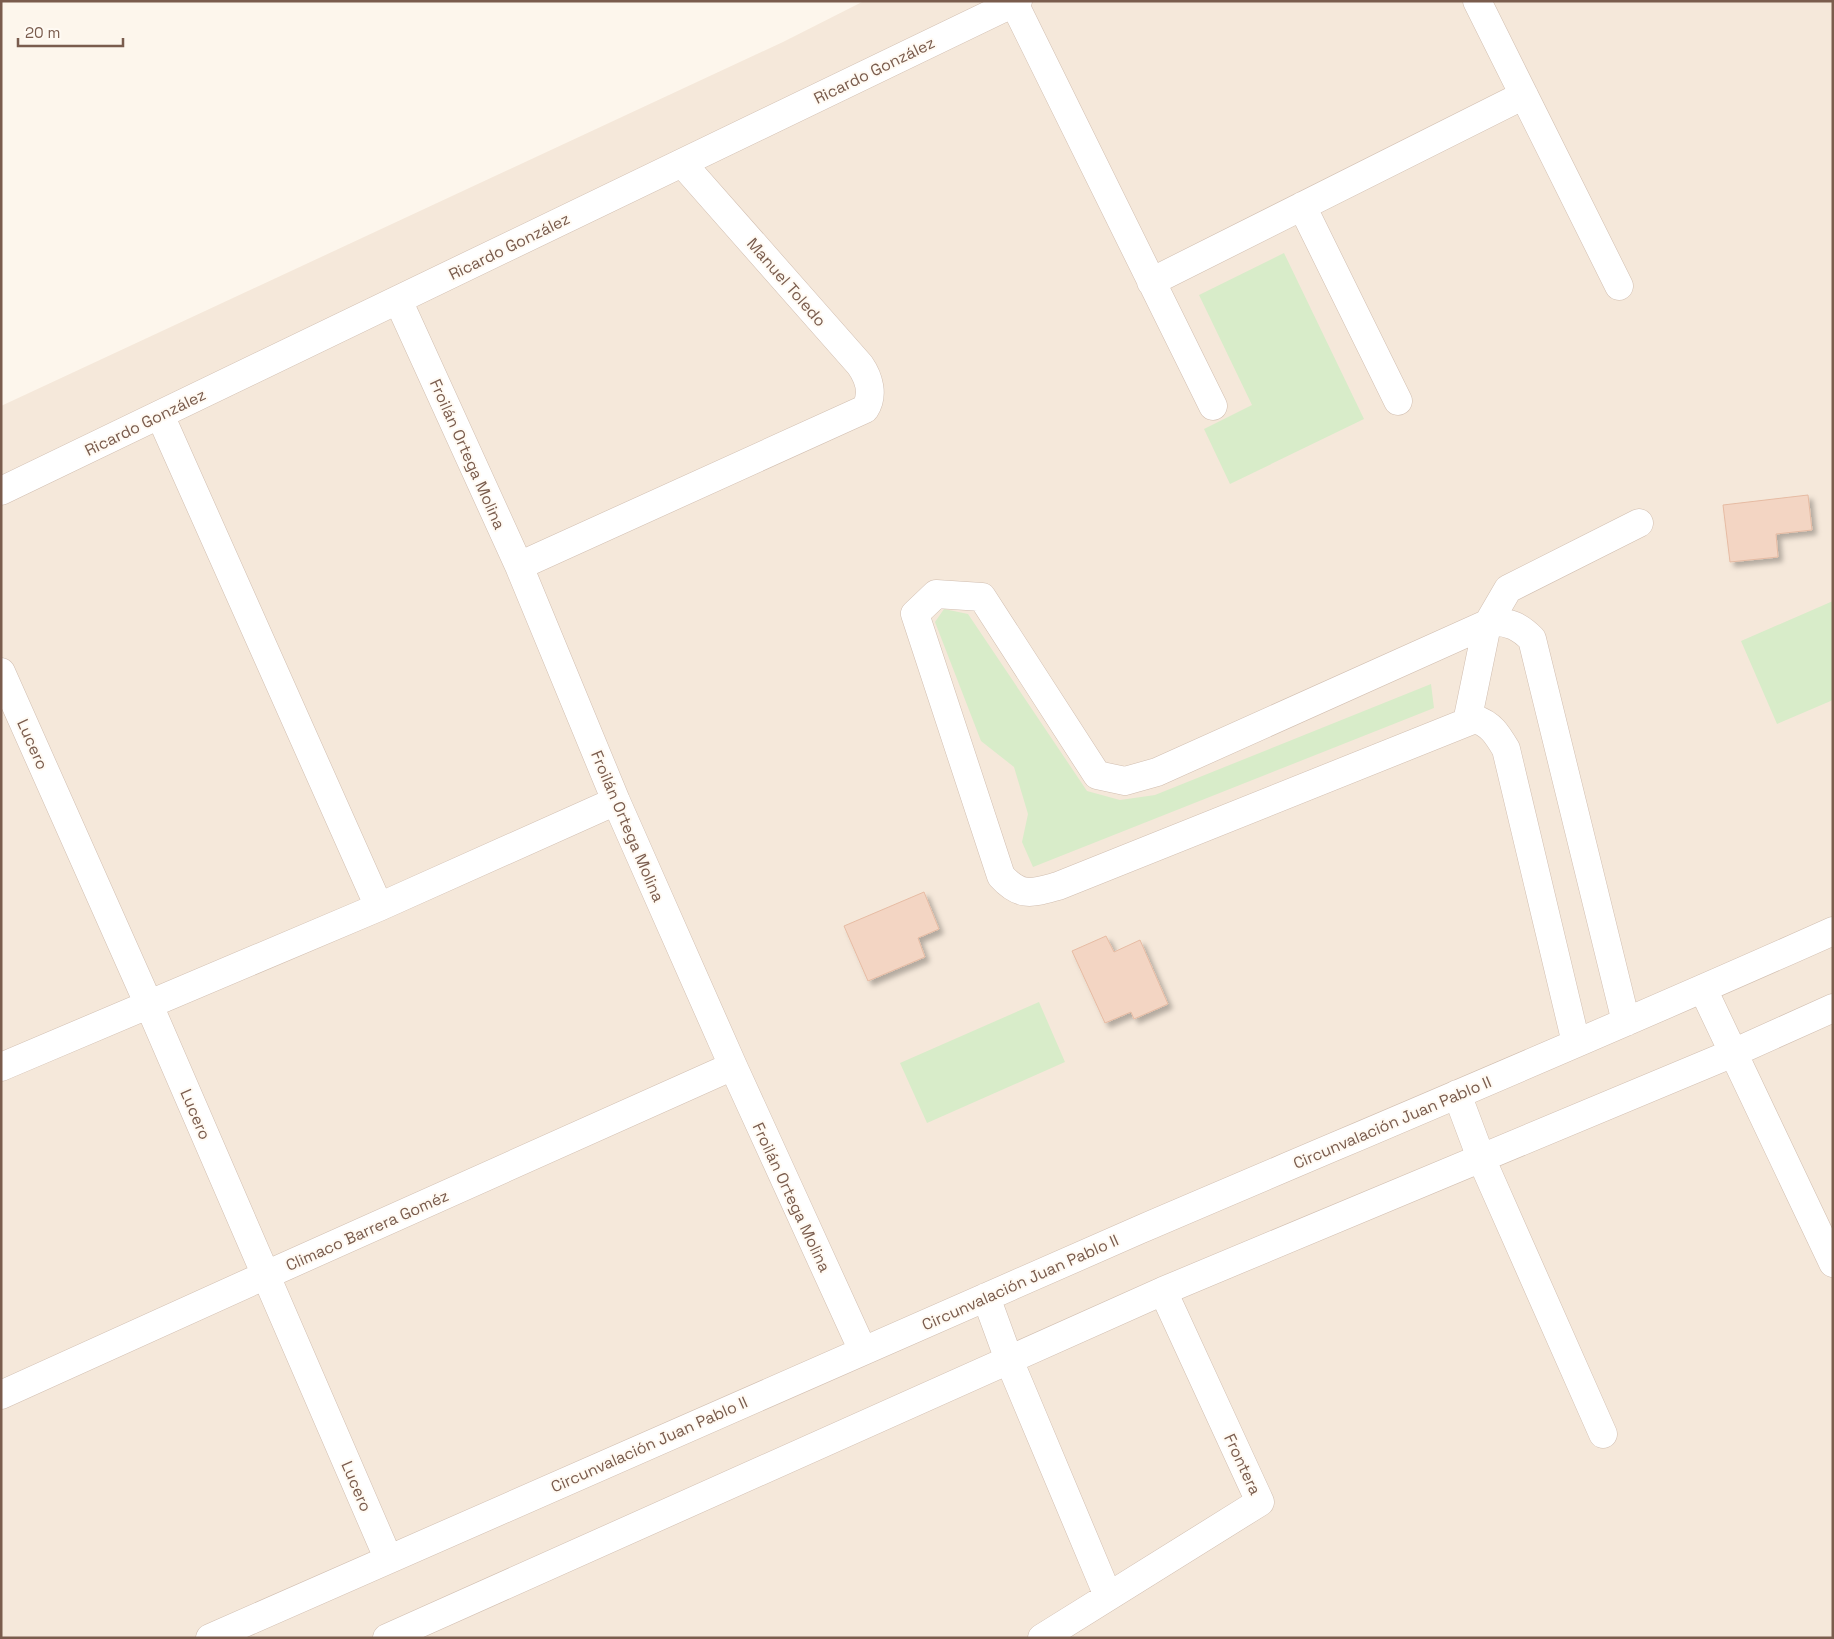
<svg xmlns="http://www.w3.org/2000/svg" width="1834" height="1639" viewBox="0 0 1834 1639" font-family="'Space Grotesk',sans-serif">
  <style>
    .residential { fill: #f5e8da }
    .green { fill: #d8ecc9 }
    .building { fill: #f3d5c3; stroke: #e6bba3; filter: url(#shadow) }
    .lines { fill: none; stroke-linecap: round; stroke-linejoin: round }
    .minor-casing { stroke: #d1beb0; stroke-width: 29 }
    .minor { stroke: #fff; stroke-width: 28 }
    .labels { text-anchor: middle; stroke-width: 4; stroke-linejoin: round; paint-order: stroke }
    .street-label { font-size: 16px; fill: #7a5c4d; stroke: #fffaf3 }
  </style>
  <defs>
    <filter id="shadow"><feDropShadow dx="4.5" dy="4.5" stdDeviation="2.5" flood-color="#0004"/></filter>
  </defs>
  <rect width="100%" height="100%" fill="#fdf6ec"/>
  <path class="residential" d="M864,1h969v1637h-1832v-1232l782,-364z"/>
  <path class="green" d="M1284,253l80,166 -134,65 -26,-55 48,-24 -53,-110z
    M1833,601v99l-56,24 -36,-83z
    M944,609l24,5 119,177 33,9 35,-5 276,-111 3,24 -401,159 -11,-25 6,-28 -14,-47 -33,-26 -46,-119z
    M1039,1002l26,60 -138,61 -27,-60z"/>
  <path class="building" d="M1808,495l4,35 -36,4 2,23 -48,5 -7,-57z
    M924,892l15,37 -21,9 7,19 -57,24 -24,-55z
    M1106,936l8,16 26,-12 28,64 -34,15 -3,-7 -26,11 -33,-72z"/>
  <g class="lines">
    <g class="minor-casing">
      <path id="minor" d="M1477,1l142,285
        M1014,3l199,403
        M1302,206l96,195
        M1151,282l373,-187
        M398,300l121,266 97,235 117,265 130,285
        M160,415l219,492
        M1,491l1017,-490
        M519,566l346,-157c9,-14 4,-31 -5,-44l-178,-202
        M1,672l148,333 239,553
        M1467,722l20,-97 21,-36 131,-66
        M1703,989l130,274
        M1576,1043l-70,-294c-9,-15 -15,-25 -31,-30l-417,167c-26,7 -37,12 -57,-10l-86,-262 21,-20 46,3 115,178 28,6 32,-9 334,-150c18,-1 29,5 41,17l94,383
        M1,1067l378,-160 237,-106
        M1457,1094l24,64 122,276
        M986,1297l23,63 99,236
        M1,1395l265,-120 467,-209
        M210,1638c308,-138 618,-274 929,-408 231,-99 464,-196 694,-299
        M387,1638l776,-347 570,-238 100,-45
        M1042,1638l218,-136 -97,-211"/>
    </g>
    <use href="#minor" class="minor"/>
  </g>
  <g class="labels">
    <g class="street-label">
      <text transform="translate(874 70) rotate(-26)" y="6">Ricardo González</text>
      <text transform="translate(509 246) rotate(-26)" y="6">Ricardo González</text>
      <text transform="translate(787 282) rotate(49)" y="6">Manuel Toledo</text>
      <text transform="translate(145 422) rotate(-26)" y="6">Ricardo González</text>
      <text transform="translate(468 454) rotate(66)" y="6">Froilán Ortega Molina</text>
      <text transform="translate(33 744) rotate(66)" y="6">Lucero</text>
      <text transform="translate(628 826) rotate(67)" y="6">Froilán Ortega Molina</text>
      <text transform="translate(196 1114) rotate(67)" y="6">Lucero</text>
      <text transform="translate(1392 1122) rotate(-23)" y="6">Circunvalación Juan Pablo II</text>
      <text transform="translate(792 1197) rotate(65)" y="6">Froilán Ortega Molina</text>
      <text transform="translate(367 1230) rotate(-24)" y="6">Climaco Barrera Goméz</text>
      <text transform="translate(1020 1282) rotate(-24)" y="6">Circunvalación Juan Pablo II</text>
      <text transform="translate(649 1444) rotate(-24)" y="6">Circunvalación Juan Pablo II</text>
      <text transform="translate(1243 1464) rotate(65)" y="6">Frontera</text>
      <text transform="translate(357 1486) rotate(67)" y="6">Lucero</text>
    </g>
  </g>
  <rect width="1834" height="1639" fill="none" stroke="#7a5c4d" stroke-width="5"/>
  <path d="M18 38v8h105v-8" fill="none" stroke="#7a5c4d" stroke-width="2.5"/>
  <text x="25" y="38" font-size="15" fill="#7a5c4d" stroke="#fffaf3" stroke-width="4" paint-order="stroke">20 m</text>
</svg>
